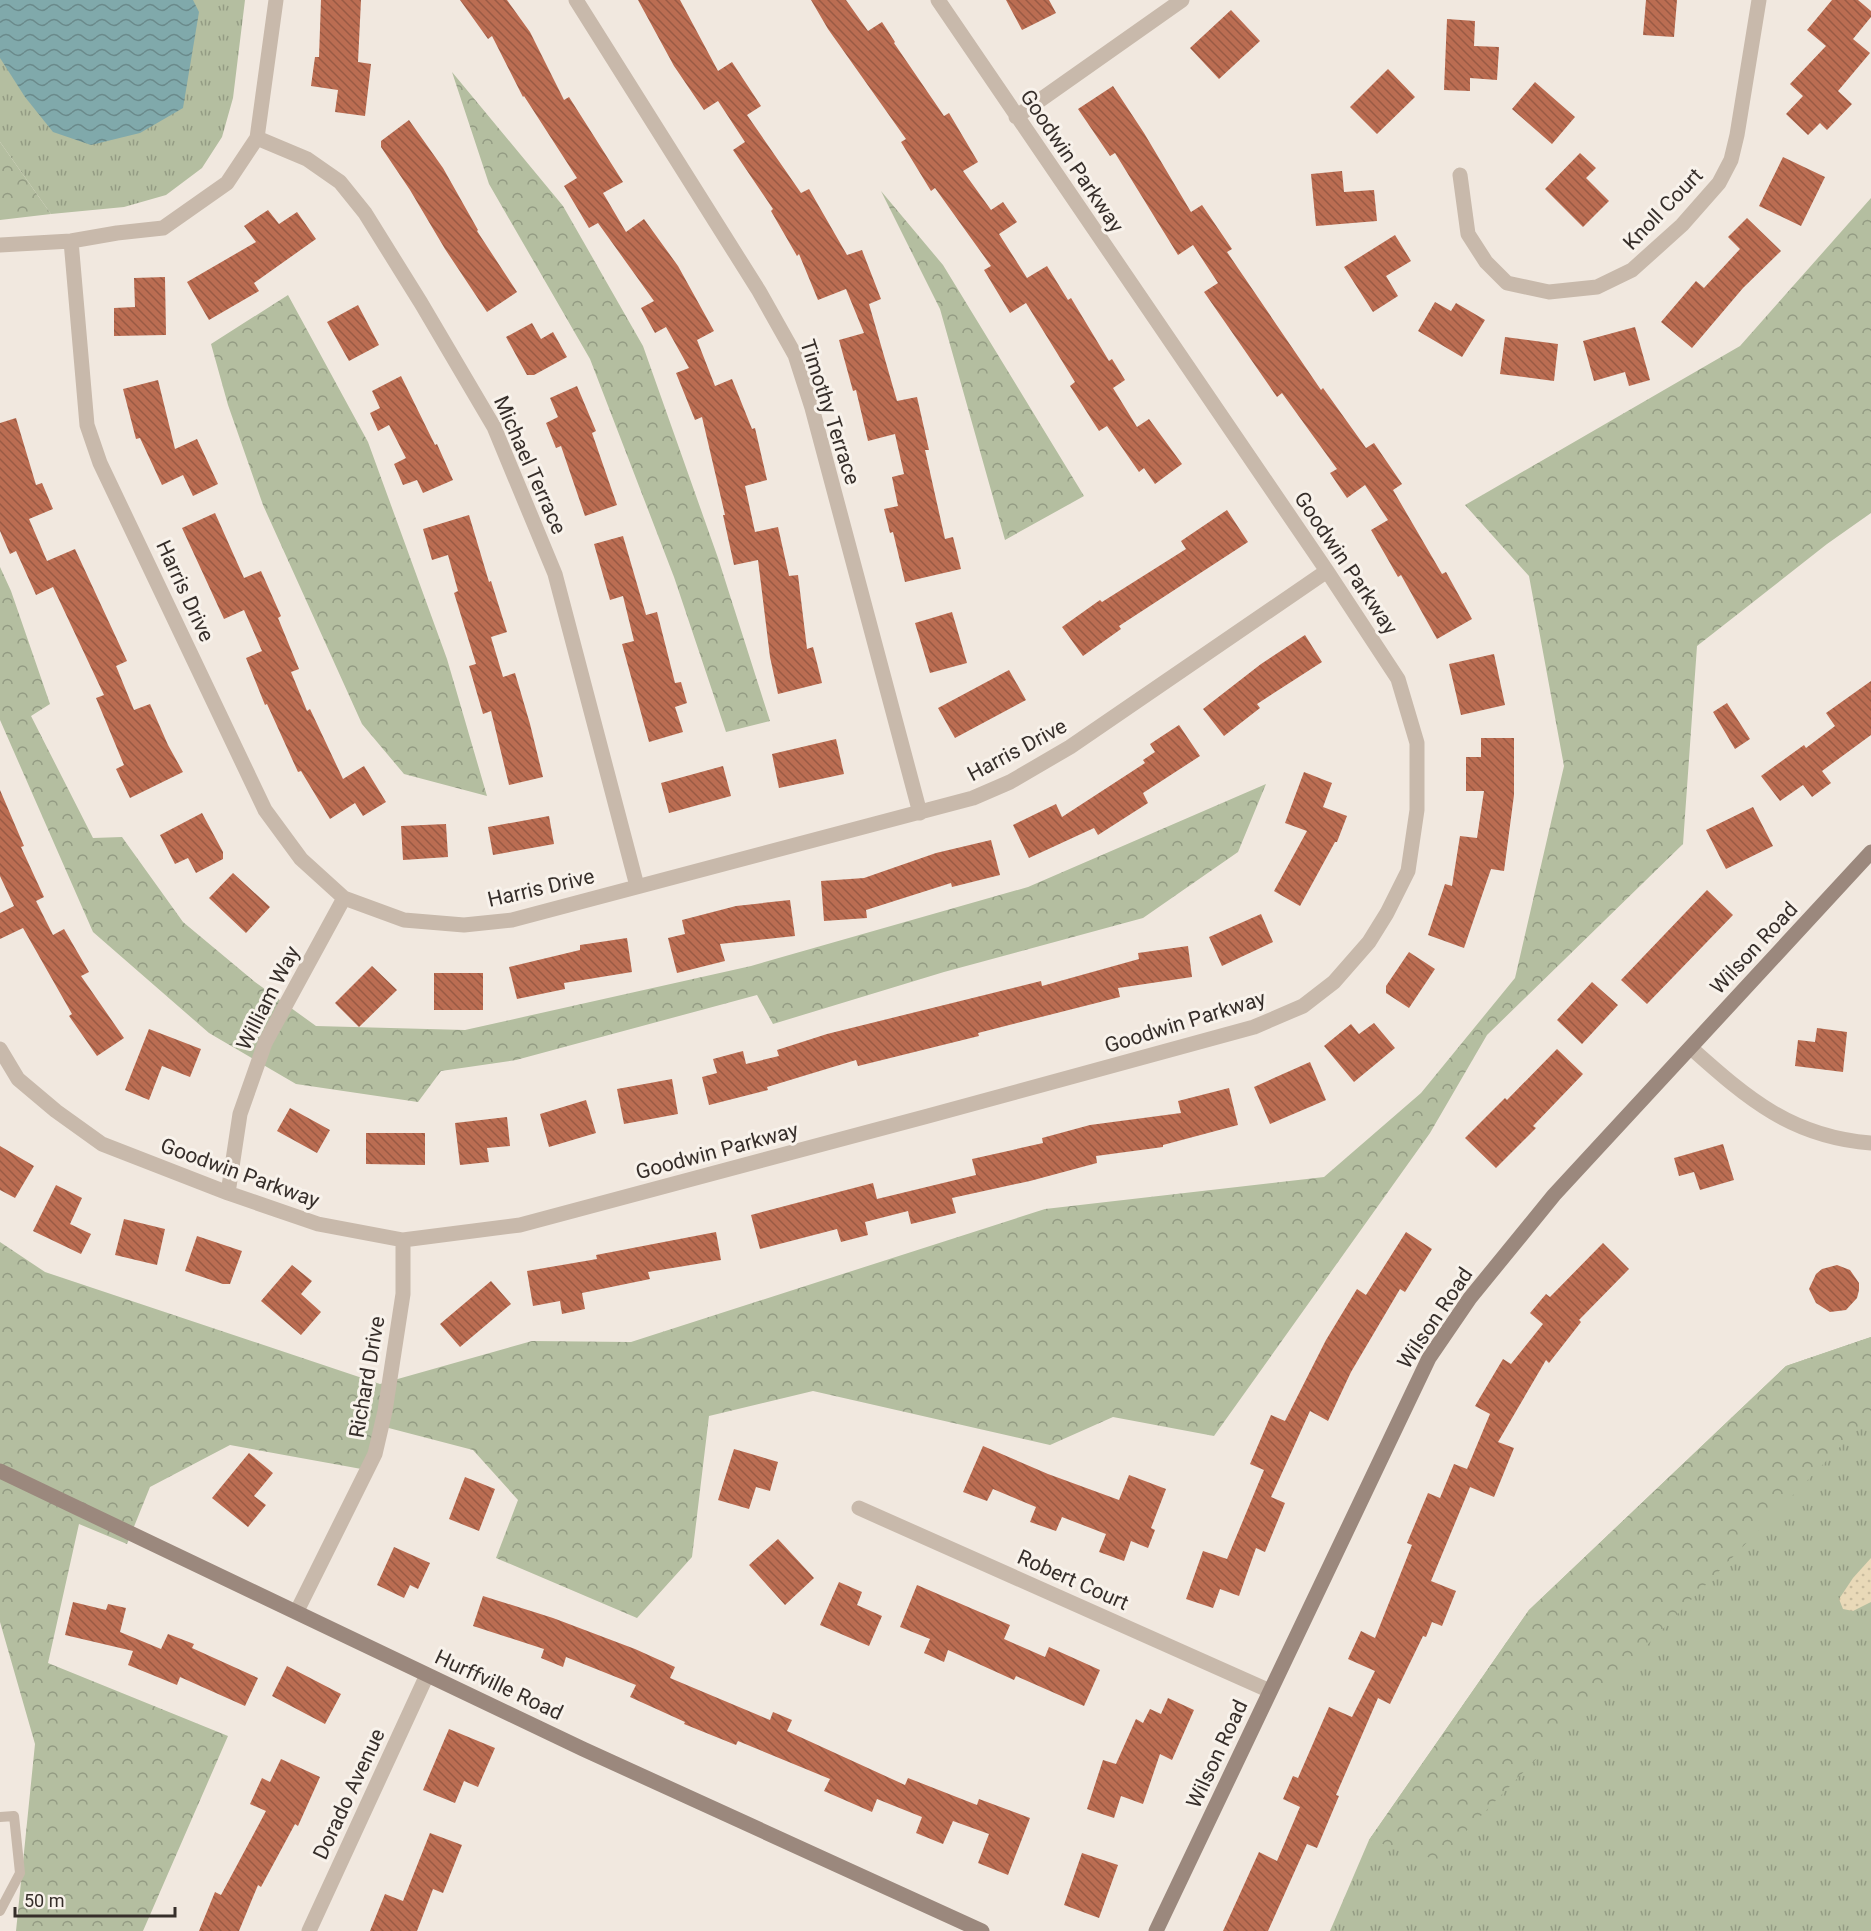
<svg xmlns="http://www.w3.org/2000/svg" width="1871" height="1931" viewBox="0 0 1871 1931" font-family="Roboto,sans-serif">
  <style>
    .grass { fill: url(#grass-tufts) }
    .forest { fill: url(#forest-crowns) }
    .sand { fill: url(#sand-dots) }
    .water { fill: url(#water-waves) }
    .building { fill: url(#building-back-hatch) }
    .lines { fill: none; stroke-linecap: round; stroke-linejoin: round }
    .lane { stroke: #c8b9ab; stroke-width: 10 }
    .street { stroke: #c8b9ab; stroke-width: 15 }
    .secondary { stroke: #9b887d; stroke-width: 15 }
    .labels { text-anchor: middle; stroke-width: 6; stroke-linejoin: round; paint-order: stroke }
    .street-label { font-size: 21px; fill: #362e2a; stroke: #f8f2eb }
  </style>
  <defs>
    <pattern id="grass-tufts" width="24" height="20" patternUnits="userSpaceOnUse" patternTransform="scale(1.5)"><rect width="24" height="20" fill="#b4bea0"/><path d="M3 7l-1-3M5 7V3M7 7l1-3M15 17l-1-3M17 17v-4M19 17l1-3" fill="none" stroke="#939b83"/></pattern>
    <pattern id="forest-crowns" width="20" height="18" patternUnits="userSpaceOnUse" patternTransform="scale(1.5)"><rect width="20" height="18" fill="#b4bea0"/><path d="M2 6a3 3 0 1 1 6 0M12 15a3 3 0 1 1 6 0" fill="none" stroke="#939b83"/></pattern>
    <pattern id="sand-dots" width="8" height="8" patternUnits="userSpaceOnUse" patternTransform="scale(1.5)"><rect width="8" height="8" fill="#e9d9b8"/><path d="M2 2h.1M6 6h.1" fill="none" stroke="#c8bb9e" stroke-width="1.8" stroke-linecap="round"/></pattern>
    <pattern id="water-waves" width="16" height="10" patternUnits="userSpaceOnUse" patternTransform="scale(1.5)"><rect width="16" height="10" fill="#80a9ab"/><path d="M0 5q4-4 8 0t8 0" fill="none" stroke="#6a8a8b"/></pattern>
    <pattern id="building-back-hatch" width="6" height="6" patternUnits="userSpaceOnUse" patternTransform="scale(1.5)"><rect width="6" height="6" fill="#bb6d52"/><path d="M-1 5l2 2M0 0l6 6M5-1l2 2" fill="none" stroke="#995a44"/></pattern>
  </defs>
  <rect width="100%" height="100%" fill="#f1e8df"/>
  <path class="grass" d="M0,0h245l-12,98 -11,39 -20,31 -36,27 -42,12 -73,7 -51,-72z
    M1871,1337v594h-541l39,-91 160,-230 257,-244z"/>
  <path class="forest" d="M452,72l111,134 80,140 75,212 52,163 -44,11 -52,-155 -84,-218 -101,-175z
    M0,142l51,72 -51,6z
    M881,191l62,74 141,231 -79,44 -65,-231z
    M1871,198v315l-44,31 -130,102 -14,198 -196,191 -57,98 -216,303 -101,-19 -63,28 -237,-54 -104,25 -17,141 -55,61 -141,-60 22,-58 -45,-50 -92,-24 -14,44 -137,-25 -80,42 -23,57 -48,-20 -31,139 180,73 -85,195h-127l19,-187 -35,-122v-380l45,30 335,112 152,-43 99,1 414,-133 279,-32 97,-84 94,-115 49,-212 -35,-190 -64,-71 275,-159z
    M288,295l80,147 79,217 40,137 -83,-22 -42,-50 -99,-219 -35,-100 -17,-61z
    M0,567l11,24 39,113 -19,12 62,122 29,-1 61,85 72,60 61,44 149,4 286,-64 277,-79 238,-103 -28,68 -95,66 -199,54 -171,52 -16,-29 -241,65 -75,11 -23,31 -122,-18 -87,-51 -116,-101 -93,-212z
    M1871,1337v78l-433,445 -69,-20 160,-230 257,-244z"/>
  <path class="sand" d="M1871,1558v44l-18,9 -10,-2 -4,-10 14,-21z"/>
  <path class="water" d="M0,0h193l6,12 -16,96 -43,25 -49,12 -38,-13 -28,-35 -25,-39z"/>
  <path class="building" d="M321,0h40l-3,62 13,2 -6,52 -30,-4 3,-22 -27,-4 4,-29h4z
    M460,0h47l23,32 34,68 5,-3 54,85 -20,11 23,39 18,-13 34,47 36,65 -17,9 18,46 17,-7 20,50 3,-1 12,52 -22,6 10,46 23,-5 11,49 9,-1 9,74 6,-2 9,36 -44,11 -8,-37 -12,-97 -24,5 -11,-50h2l-23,-98 -7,3 -19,-47 13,-5 -23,-41 -11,6 -14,-25 13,-7 -56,-78 -9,5 -25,-42 13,-8 -53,-82 -1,1 -31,-61 -4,3z
    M638,0h42l38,71 14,-9 29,44 -14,9 54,78 8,-4 38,66 15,-5 19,49 -12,5 28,97 20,-4 12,53h-4l20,89 8,-2 8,32 -56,13 -12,-50 -3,1 -6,-24 14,-3 -6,-29 12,-3 -9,-40 -27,7 -12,-51 -3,1 -14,-51 25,-7 -18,-44 -28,11 -19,-46 -2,2 -26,-45 2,-2 -40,-59 12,-8 -27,-41 -14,9 -30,-44z
    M811,0h35l22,31 14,-9 13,20 -1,1 50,73 5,-3 29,49 -15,9 28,39 12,-8 14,20 -18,12 28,44 20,-12 21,34 3,-2 38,63 3,-2 13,21 -12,8 24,39 12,-8 33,45 -27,20 -11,-16 -5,4 -32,-46 -8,5 -29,-45 5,-4 -49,-79 -16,10 -26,-43 7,-4 -56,-78 -4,3 -30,-49 5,-3 -78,-110z
    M1006,0h43l7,13 -34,17z
    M1646,0h31l-3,37 -31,-2z
    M1832,0h26l13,11v6l-18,22 17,14 -32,38 14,13 -25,26 -7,-7 -12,12 -22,-21 17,-18 -13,-12 36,-38 -19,-16z
    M1231,10l29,31 -41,38 -29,-31z
    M1447,19l28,2 -1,25 25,1 -2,33 -27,-2v13l-26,-1z
    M1388,69l27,28 -38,37 -27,-27z
    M1535,82l40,35 -23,27 -40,-35z
    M1113,86l31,47 47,79 11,-7 30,44 -5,3 94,138 2,-2 43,60 8,-5 28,41 -9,6 49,84 4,-2 26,47 -35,20 -36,-64 -3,2 -27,-47 17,-10 -23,-35 -18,13 -17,-25 7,-4 -55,-76 -5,4 -73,-105 14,-9 -25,-38 -15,10 -63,-102 -5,3 -32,-47z
    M409,120l34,48 35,62 -1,1 40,61 -30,20 -42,-63 -35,-59 -29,-43v-6z
    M1580,153l16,15 -10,10 23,23 -26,26 -38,-38z
    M1783,157l42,20 -24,49 -42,-20z
    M1342,171l2,21 30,-2 3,31 -61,5 -5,-52z
    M268,210l11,14 18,-12 19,27 -62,44 5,8 -50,29 -22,-38 69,-40 -12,-16z
    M1747,218l34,33 -38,37 -51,60 -31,-26 35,-41 8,7 36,-39 -12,-12z
    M1395,235l16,26 -25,15 12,20 -25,16 -29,-45z
    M165,277l1,58 -52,1v-28l21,-1 -1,-29z
    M1435,302l16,9 5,-8 29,17 -23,37 -44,-26z
    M358,305l21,40 -30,16 -22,-39z
    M532,323l9,16 12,-7 14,25 -33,18h-7l-21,-38z
    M1635,327l15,53 -21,6 -4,-14 -31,9 -11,-40z
    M1505,337l53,7 -4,37 -54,-7z
    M401,376l34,69 2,-1 16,36 -30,13 -6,-13 -14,5 -9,-21 12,-6 -17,-33 -11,6 -8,-18 10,-5 -8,-17z
    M158,380l17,69 22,-10 21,45 -25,12 -10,-21 -21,10 -22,-47 -4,1 -13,-50z
    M577,386l19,45 -4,2 25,72 -32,11 -24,-70 -5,2 -10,-25 12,-6 -8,-19z
    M16,418l20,67 6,-2 11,26 -24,10 18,42 28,-12 52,112 -11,5 18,44 16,-6 18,41 15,27 -53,26 -14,-29 8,-4 -28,-67 8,-3 -51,-108 -17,8 -20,-44 -6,3 -10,-23v-108z
    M1227,510l21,32 -129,84 2,3 -38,27 -21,-29 38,-27 2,2 84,-53 -5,-8z
    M215,513l29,65 17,-7 20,45 -3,2 21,51 -8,3 16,39 3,-2 33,70 21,-13 22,36 -23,14 -8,-13 -25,16 -29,-48 -3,1 -31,-68 -2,1 -19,-47 16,-7 -18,-41 -20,9 -42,-91z
    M469,515l20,67 2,-1 16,51 -16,5 12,40 12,-4 15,51 13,53 -34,8 -18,-74 -8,3 -14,-48 7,-2 -22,-71 4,-2 -10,-36 -16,5 -9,-31z
    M623,536l23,79 11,-3 18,71 6,-1 6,21 -12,4 8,25 -34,10 -27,-98 12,-3 -11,-45 -13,4 -16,-56z
    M952,612l15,51 -37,10 -15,-50z
    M1305,635l17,27 -65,42 3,4 -36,28 -21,-27 58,-45z
    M1494,654l11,51 -44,10 -12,-51z
    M1009,670l17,30 -71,38 -17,-30z
    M1871,681v54l-49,36 9,12 -19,14 -9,-12 -23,16 -19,-25 43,-31 2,3 29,-22 -9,-13z
    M1727,703l23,36 -15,10 -22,-37z
    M1179,725l21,31 -57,37 5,10 -50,32 -4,-7 -65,30 -16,-33 43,-21 6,13 83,-54 -2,-3 12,-8 -5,-8z
    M1481,738h33v57l-10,76 -13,-2 -27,79 -36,-13 17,-51 7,2 8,-50 17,2 7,-47h-18v-34h15z
    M836,739l8,35 -65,14 -7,-34z
    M723,766l8,30 -62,17 -8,-30z
    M1304,772l28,11 -9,24 24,9 -10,26h-2l-35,64 -26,-15 33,-60 -22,-8z
    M0,790l24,56 -3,1 23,50 -8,4 17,34 11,-6 25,43 -8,4 43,62 -27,18 -28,-40 3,-2 -49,-86 -23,11v-26l14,-7 -14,-30z
    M1753,807l20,39 -47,23 -20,-39z
    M202,813l21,39v7l-27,14 -8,-15 -13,6 -15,-29z
    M549,816l5,28 -61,11 -5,-28z
    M446,824l2,33 -45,3 -2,-34z
    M991,840l9,35 -48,12 -1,-4 -85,27 1,8 -43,3 -3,-40 43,-3 72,-25z
    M233,873l37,34 -24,26 -37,-35z
    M1707,890l26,25 -86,89 -26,-24z
    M790,900l5,36 -75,8 5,17 -48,12 -9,-35 17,-4 -3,-14 54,-14z
    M1261,914l12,28 -51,24 -13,-29z
    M627,938l5,34 -68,11 1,6 -48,10 -8,-32 71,-17v-5z
    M1188,946l4,31 -74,11 2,9 -142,36 1,3 -121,30 -2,-6 -89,27 1,3 -59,15 -7,-28 15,-4 -4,-14 30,-8 3,13 33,-8 -2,-6 50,-16 214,-53 1,5 97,-27 -1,-6z
    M1409,952l26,17 -26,39 -23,-15v-7z
    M372,966l25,24 -38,37 -24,-24z
    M434,973h49v37h-49z
    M1592,982l26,23 -36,39 -25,-24z
    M1374,1023l21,25 -41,34 -30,-36 27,-22 8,10z
    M1817,1028l30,4 -4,40 -48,-6 3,-26 17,2z
    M149,1029l52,20 -11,28 -28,-11 -13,34 -24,-10z
    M1557,1049l26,25 -50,52 3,2 -40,40 -31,-30 40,-40 2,2z
    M1310,1062l16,38 -56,24 -16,-37z
    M672,1079l6,35 -54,10 -7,-35z
    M1229,1088l9,37 -75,20v2l-67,9 1,7 -67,18 -78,17 4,15 -45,11 -3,-13 -43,11 3,13 -27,7 -4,-13 -77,20 -9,-34 122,-32 4,16 99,-24 -4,-16 71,-16 -1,-5 48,-13 91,-12 -3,-12z
    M586,1100l10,33 -47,14 -9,-33z
    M290,1108l40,22 -13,23 -40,-22z
    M507,1117l3,29 -23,2 2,14 -29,3 -5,-42z
    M366,1133h59v32l-59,-1z
    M1723,1144l11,36 -34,10 -6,-18 -15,4 -5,-18z
    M0,1146l34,20 -19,32 -15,-8z
    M56,1185l26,13 -12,26 21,10 -10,20 -48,-23z
    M124,1219l41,10 -8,36 -42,-10z
    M716,1232l5,28 -73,12 2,7 -68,14 3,16 -23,5 -2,-13 -27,5 -6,-35 70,-12 -1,-4z
    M1406,1232l26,17 -27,43 -5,-3 -49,83 -23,49 -18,-10 -39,86 14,6 -20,49 -9,-4 -17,48 -19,-7 -7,19 -27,-9 17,-48 24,8 37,-89 -14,-6 21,-49 14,6 41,-81 31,-51 9,6z
    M197,1236l45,15 -12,33h-7l-38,-13z
    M1603,1243l26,26 -50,51 2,2 -32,41 -3,-3 -48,82 16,6 -20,49 -24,-10 -39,94 25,10 -14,35 -10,-4 -6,15 -3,-1 -33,68 -12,-6 -42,97 3,1 -22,52 -10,-4 -39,87h-45l36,-79 18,9 23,-54 -17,-8 10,-23 5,2 31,-71 23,10 23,-46 -27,-12 13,-28 14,7 37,-93 -5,-2 21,-50 12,5 14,-34 13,5 23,-55 -15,-8 28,-47 8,5 32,-40 -13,-11 16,-19 4,3z
    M292,1265l20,16 -11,13 20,18 -20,23 -40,-34z
    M1837,1265l13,5 9,13v7l-2,8 -11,12 -16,2 -14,-9 -7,-14 7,-15 6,-5z
    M491,1281l20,23 -51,43 -20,-23z
    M983,1446l65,28 71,26 10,-25 37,14 -15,39 4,2 -7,18 -17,-7 -7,20 -25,-9 7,-18 -44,-17 -6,14 -26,-9 6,-15 -43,-18 -6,12 -24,-9z
    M734,1449l44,13 -8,29 -14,-4 -7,22 -31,-9z
    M249,1453l24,20 -19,23 12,9 -18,22 -36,-29z
    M465,1477l30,12 -16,42 -30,-12z
    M778,1539l36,39 -29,27 -36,-40z
    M394,1547l36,16 -12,26 -8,-4 -6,13 -27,-13z
    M839,1582l23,10 -5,13 25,11 -13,30 -49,-21z
    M917,1585l93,40 -6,14 41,18 4,-10 51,23 -16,36 -68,-30 -2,4 -66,-30 -4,12 -20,-9 6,-14 -30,-12z
    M483,1596l70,22 82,31 40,18 -5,11 100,42 3,-8 19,8 -5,11 118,54 3,-7 69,27 2,-6 51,19 -22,57 -30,-12 11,-29 -36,-13 -10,23 -27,-11 6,-16 -45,-18 -5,13 -48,-21 6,-12 -92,-38 -2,4 -52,-21 1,-2 -55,-25 6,-12 -70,-28 -3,10 -22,-9 3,-9 -71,-23z
    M73,1602l33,8 2,-6 18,4 -6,24 41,17 7,-15 26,10 -2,4 66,30 -13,28 -65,-29 -3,8 -49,-20 5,-14 -68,-16z
    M287,1666l54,28 -16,30 -53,-28z
    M1168,1698l26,12 -22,50 -12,-6 -17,50 -22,-8 -7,22 -27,-9 16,-49 13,4 20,-45 7,4 7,-14 11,5z
    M449,1729l46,19 -17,39 -14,-6 -9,22 -32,-13z
    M281,1759l39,18 -22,49 -3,-2 -34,63 -3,-2 -19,46h-40l16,-39 6,3 45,-84 -16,-7 12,-26 8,4z
    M430,1833l32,12 -19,48 -10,-4 -16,42h-47l15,-37 18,7z
    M1082,1853l36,12 -19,53 -35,-13z"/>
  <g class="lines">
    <path class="lane" d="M0,1817l14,-1 6,57 -20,38"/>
    <path class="street" d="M576,0l183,291 36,64 17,53 108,405
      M1016,117l166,-117
      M257,138l50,21 33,23 25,31 56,90 73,124 61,147 82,312
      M1460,175l8,59 18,28 21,21 42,9 48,-5 35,-17 50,-45 37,-42 12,-23 6,-25 22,-135
      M71,241l16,184 13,38 165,347 36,49 43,39 60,22 60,5 48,-5 461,-122 37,-16 60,-35 257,-176
      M0,245l71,-4 46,-8 46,-5 64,-45 30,-45 19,-138
      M1691,1048c57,51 101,89 180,95
      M0,1049l18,30 38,32 46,33 126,49 90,31 85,16 117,-15 408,-109 326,-89 49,-21 31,-24 35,-40 18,-29 21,-42 9,-61v-67l-19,-64 -71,-108 -389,-571
      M228,1193l12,-79 25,-71 79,-145
      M859,1508l411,183
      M297,1611l78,-157 10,-43 18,-117v-54
      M309,1931l118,-256"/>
    <path class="secondary" d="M0,1471l583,278 399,182
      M1156,1931l273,-573 41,-60 84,-103 317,-343"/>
  </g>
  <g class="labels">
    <g class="street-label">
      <text transform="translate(1072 161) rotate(56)" y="7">Goodwin Parkway</text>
      <text transform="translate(1663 209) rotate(-46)" y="7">Knoll Court</text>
      <text transform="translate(830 412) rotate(72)" y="7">Timothy Terrace</text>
      <text transform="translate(530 465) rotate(66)" y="7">Michael Terrace</text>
      <text transform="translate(1346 563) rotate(56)" y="7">Goodwin Parkway</text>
      <text transform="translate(185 591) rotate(65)" y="7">Harris Drive</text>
      <text transform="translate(1017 750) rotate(-28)" y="7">Harris Drive</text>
      <text transform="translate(541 888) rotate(-13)" y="7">Harris Drive</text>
      <text transform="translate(1754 948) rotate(-47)" y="7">Wilson Road</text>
      <text transform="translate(268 998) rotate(-63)" y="7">William Way</text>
      <text transform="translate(1185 1022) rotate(-17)" y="7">Goodwin Parkway</text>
      <text transform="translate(717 1151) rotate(-15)" y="7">Goodwin Parkway</text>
      <text transform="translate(240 1173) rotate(20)" y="7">Goodwin Parkway</text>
      <text transform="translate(1435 1318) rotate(-56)" y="7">Wilson Road</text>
      <text transform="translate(367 1377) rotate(-80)" y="7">Richard Drive</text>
      <text transform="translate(1073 1580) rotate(24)" y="7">Robert Court</text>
      <text transform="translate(499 1685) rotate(25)" y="7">Hurffville Road</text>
      <text transform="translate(1217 1754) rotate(-65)" y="7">Wilson Road</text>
      <text transform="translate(349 1794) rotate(-65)" y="7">Dorado Avenue</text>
    </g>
  </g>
  <path d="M15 1907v9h160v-9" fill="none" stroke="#362e2a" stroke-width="3"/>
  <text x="24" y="1907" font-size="18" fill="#362e2a" stroke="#f8f2eb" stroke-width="4.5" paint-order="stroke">50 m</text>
</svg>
